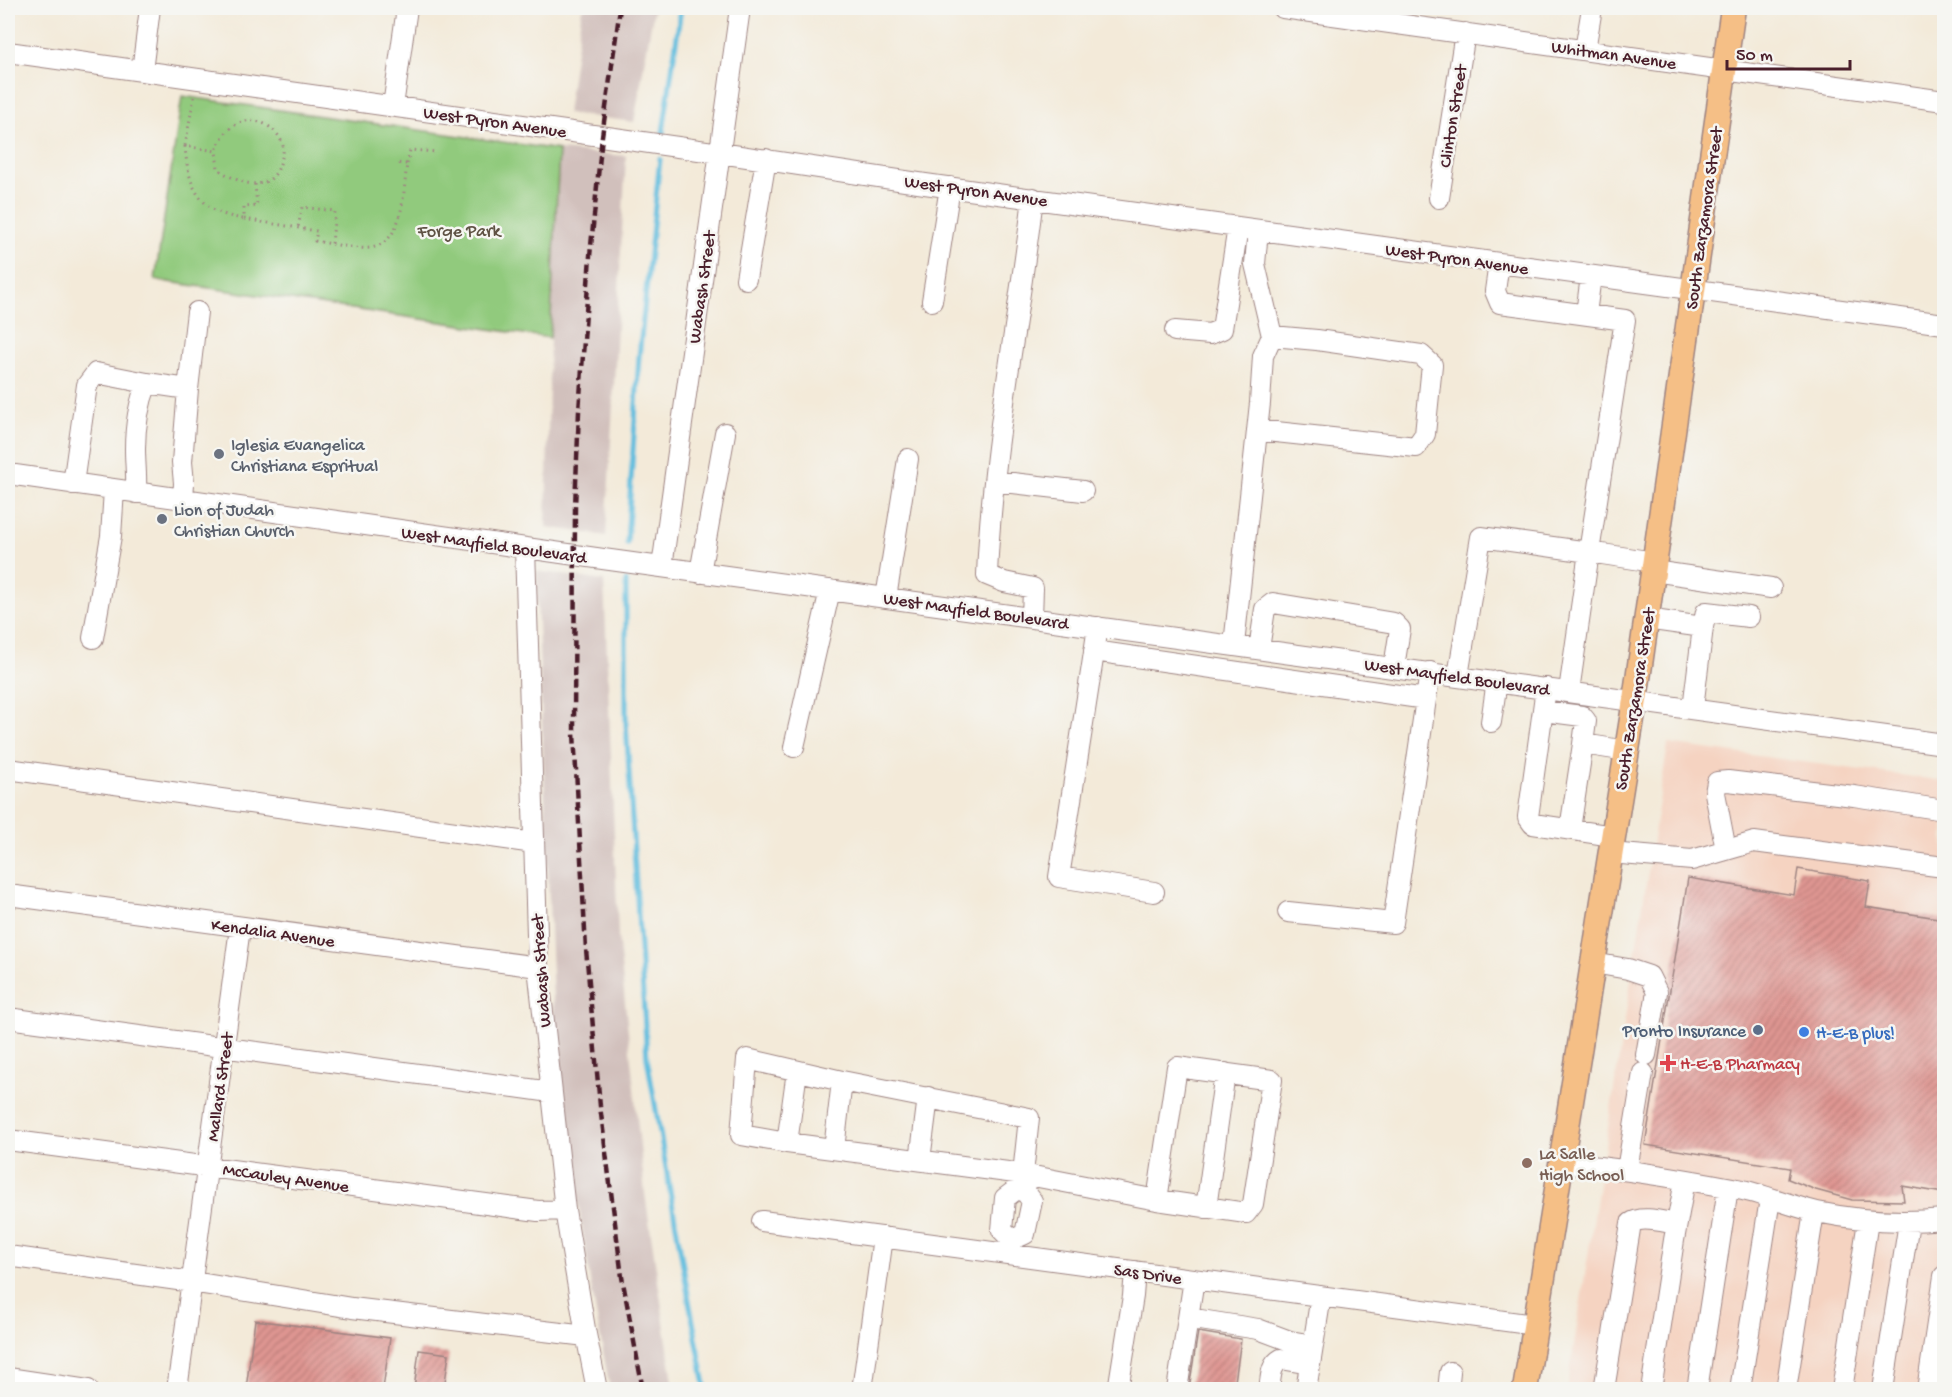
<svg xmlns="http://www.w3.org/2000/svg" width="1952" height="1397" viewBox="0 0 1952 1397" font-family="'Gochi Hand',sans-serif">
  <style>
    .built { fill: #f5d3c1 }
    .railway { fill: #d1c0bc }
    .park { fill: #91ca7d; stroke: #6e7454; stroke-width: 1.5 }
    .lines { fill: none; stroke-linecap: round; stroke-linejoin: round }
    .stream { stroke: #60bdde; stroke-width: 5 }
    .building { fill: url(#building-hatch) }
    .minor-casing { stroke: #9e8482; stroke-width: 22 }
    .major-casing { stroke: #9e8482; stroke-width: 27 }
    .path { stroke: #9e8482; stroke-width: 3; stroke-dasharray: 1.5 4.5; stroke-linecap: butt }
    .minor { stroke: #fff; stroke-width: 20 }
    .major { stroke: #f5bf86; stroke-width: 24 }
    .rail { stroke: #4a1f2b; stroke-width: 4.5; stroke-dasharray: 9 4.5; stroke-linecap: butt }
    .worship-dot { fill: #6b7280; stroke: #f6f6f2; stroke-width: 2 }
    .service-dot { fill: #5c6f8a; stroke: #f6f6f2; stroke-width: 2 }
    .shop-dot { fill: #3f7fe0; stroke: #f6f6f2; stroke-width: 2 }
    .health-dot { fill: #e0444e; stroke: #f6f6f2; stroke-width: 2 }
    .education-dot { fill: #8d6e63; stroke: #f6f6f2; stroke-width: 2 }
    .labels { text-anchor: middle; stroke-width: 5; stroke-linejoin: round; paint-order: stroke }
    .street-label { font-size: 18px; fill: #4a1f2b; stroke: #f6f6f2 }
    .park-label { font-size: 18px; fill: #5f5244; stroke: #f6f6f2 }
    .worship-label { font-size: 18px; fill: #5b616d; stroke: #f6f6f2; text-anchor: start }
    .service-label { font-size: 18px; fill: #4e5e75; stroke: #f6f6f2; text-anchor: end }
    .shop-label { font-size: 18px; fill: #366cbe; stroke: #f6f6f2; text-anchor: start }
    .health-label { font-size: 18px; fill: #be3a42; stroke: #f6f6f2; text-anchor: start }
    .education-label { font-size: 18px; fill: #785e54; stroke: #f6f6f2; text-anchor: start }
  </style>
  <defs>
    <pattern id="building-hatch" width="6" height="6" patternUnits="userSpaceOnUse" patternTransform="scale(1.5)"><rect width="6" height="6" fill="#df9692"/><path d="M-1 1l2-2M0 6l6-6M5 7l2-2" fill="none" stroke="#b77a77"/></pattern>
  </defs>
  <rect width="100%" height="100%" fill="#f6f6f2"/>
  <filter id="ink" filterUnits="userSpaceOnUse"><feTurbulence type="fractalNoise" baseFrequency=".0167" numOctaves="2"/><feDisplacementMap in="SourceGraphic" scale="12" xChannelSelector="R" yChannelSelector="G"/><feConvolveMatrix kernelMatrix="1 2 1 2 8 2 1 2 1" color-interpolation-filters="sRGB"/></filter>
  <filter id="wash" filterUnits="userSpaceOnUse"><feTurbulence type="fractalNoise" baseFrequency=".008" numOctaves="4" result="noise"/><feDisplacementMap in="SourceGraphic" scale="24" xChannelSelector="R" yChannelSelector="G"/><feGaussianBlur stdDeviation="1.35" result="paint"/><feColorMatrix in="noise" values="0 0 0 0 0 0 0 0 0 0 0 0 0 0 0 0 0 1.4 0 .05"/><feComposite in="paint" operator="in"/></filter>
  <g filter="url(#wash)">
    <rect width="100%" height="100%" fill="#f3ead9"/>
    <path class="built" d="M1668,744l276,37v608l-377,1z"/>
    <path class="railway" d="M582,8h72l-20,114 -67,-9z
      M559,150l67,6 -20,380 -60,-9 4,-189z
      M536,571l68,10 14,355 27,258 29,195h-64l-20,-109 -35,-231z"/>
    <path class="park" d="M182,96l377,54 -9,188 -395,-58z"/>
    <g class="lines">
      <path class="stream" d="M663,132l18,-124
        M627,543l12,-186 21,-198
        M626,581v142l21,335 43,248 16,84"/>
    </g>
    <g id="blocks">
      <path class="building" d="M1798,869l72,12 -4,26 78,12v274l-42,-7 2,15 -52,-1 -36,-10 -28,-11 2,-11 -145,-23 43,-267 106,17z
        M255,1320l135,18 -7,51h-137z
        M1198,1332l43,7 -7,50h-45z
        M419,1350l30,4 -5,35h-30z"/>
    </g>
  </g>
  <g filter="url(#ink)">
    <use href="#blocks" fill-opacity="0" stroke="#9e8482" stroke-width="1.5"/>
    <g class="lines">
      <g class="minor-casing">
        <path id="minor" d="M1283,8l661,93
          M1585,50l7,-42
          M8,52l712,101 205,31 1019,140
          M142,71l8,-63
          M393,106l14,-98
          M1439,198l26,-165
          M1258,230l-3,34 17,72
          M1499,263l-4,28 5,12 125,17 -36,232 65,10
          M746,279l20,-120
          M932,301l18,-114
          M1586,314l5,-38
          M1175,331l35,3 12,-5 16,-102
          M188,389l9,-77
          M8,474l595,85 1341,185
          M995,481l88,10
          M73,484l14,-99 9,-12 51,10
          M136,493c1,-16 -1,-29 -1,-44 0,-22 4,-46 12,-66l41,6 -6,73 2,21 -1,17
          M525,548l13,419 27,243 20,119 12,61
          M662,567l78,-559
          M1653,571l118,17
          M700,573l25,-140
          M886,598l22,-139
          M1032,618l1,-30 -29,-6 -17,-7c5,-126 31,-252 46,-377
          M1646,619l57,8 -10,81
          M1098,627l-39,250 95,15
          M1703,627l3,-15 43,5
          M93,638l18,-102 3,-46
          M1234,645l26,-242 3,-47 9,-20 45,4 104,15 11,10 -7,69 -9,13 -159,-17
          M1259,649l6,-40 8,-6 121,20 6,6 -6,38
          M1094,651l332,48
          M1458,676l23,-139 108,15 -20,139
          M1546,688l-18,129 5,7 80,12
          M1543,711l39,5 4,5 -3,23
          M1491,722l6,-41
          M794,747l36,-157
          M8,769l526,74
          M1570,829l13,-85 44,7
          M1726,850l-11,-57 2,-11 11,-1 126,15 90,14
          M1610,853l82,7 62,-18 190,25
          M8,895l530,72
          M1288,912l105,11 37,-251
          M1593,963l35,6 21,7 8,16 -11,63
          M8,1018l543,74
          M8,1140l530,71 27,-1
          M787,1143l236,31 6,-56 -187,-37 -95,-22 -6,76 46,8 10,-72
          M834,1149l8,-68
          M920,1160l8,-63
          M1561,1163c59,5 118,15 177,26 26,5 52,17 79,23 43,9 84,11 127,7
          M1627,1170l16,-97
          M1206,1208l19,-135
          M762,1221l773,104
          M1012,1240l-10,-10 3,-32 16,-12 2,-12 134,26 89,13 7,-9 19,-124 -95,-13 -20,133
          M1012,1240l13,-6 7,-33 -11,-15
          M8,1256l184,26 160,26 234,28
          M1188,1318l70,11 32,12 23,4
          M8,1378l80,12
          M863,1383l20,-146
          M177,1390l63,-462
          M1118,1390l15,-94 2,-25
          M1177,1390l17,-111
          M1269,1390c2,-12 1,-25 12,-31l29,5
          M1306,1390l15,-94
          M1448,1390l2,-18
          M1604,1390l27,-167c11,-8 33,-1 46,1
          M1651,1390l23,-150 11,-60
          M1697,1390l31,-202
          M1740,1390l30,-191
          M1786,1390l28,-178
          M1842,1390l26,-169
          M1883,1390l26,-168
          M1927,1390l17,-114"/>
      </g>
      <g class="major-casing">
        <path id="major" d="M1525,1390l110,-690 98,-692"/>
      </g>
      <path class="path" d="M194,97l-9,49 31,5 2,18c20,14 51,27 62,-5 2,-6 4,-12 3,-18 -4,-18 -27,-31 -44,-23 -13,6 -19,17 -23,28
        M185,146c3,41 14,67 59,73v-12l13,-1 -2,-22
        M407,164l3,-14 27,2
        M244,219l73,12 -2,10 17,3 3,-33 -33,-4 -4,21
        M332,244c12,2 26,5 38,4 35,-5 33,-57 37,-84l-11,-1"/>
      <use href="#minor" class="minor"/>
      <use href="#major" class="major"/>
      <path class="rail" d="M620,8l-18,128 -12,120 -11,155 -4,96 -1,226 12,216 14,157 22,171 21,113"/>
    </g>
  </g>
  <g class="worship-dot">
    <circle cx="219" cy="454" r="6"/>
    <circle cx="162" cy="519" r="6"/>
  </g>
  <circle class="service-dot" cx="1758" cy="1030" r="6"/>
  <circle class="shop-dot" cx="1804" cy="1032" r="6"/>
  <path class="health-dot" d="M1665 1054h6v6h6v6h-6v6h-6v-6h-6v-6h6z"/>
  <circle class="education-dot" cx="1527" cy="1163" r="6"/>
  <g class="labels">
    <g class="street-label">
      <text transform="translate(1614 54) rotate(8)" y="6">Whitman Avenue</text>
      <text transform="translate(1452 116) rotate(-81)" y="6">Clinton Street</text>
      <text transform="translate(495 121) rotate(8)" y="6">West Pyron Avenue</text>
      <text transform="translate(976 190) rotate(8)" y="6">West Pyron Avenue</text>
      <text transform="translate(1703 218) rotate(-82)" y="6">South Zarzamora Street</text>
      <text transform="translate(1457 258) rotate(8)" y="6">West Pyron Avenue</text>
      <text transform="translate(701 287) rotate(-82)" y="6">Wabash Street</text>
      <text transform="translate(494 544) rotate(8)" y="6">West Mayfield Boulevard</text>
      <text transform="translate(976 610) rotate(8)" y="6">West Mayfield Boulevard</text>
      <text transform="translate(1457 676) rotate(8)" y="6">West Mayfield Boulevard</text>
      <text transform="translate(1634 699) rotate(-81)" y="6">South Zarzamora Street</text>
      <text transform="translate(273 932) rotate(8)" y="6">Kendalia Avenue</text>
      <text transform="translate(540 971) rotate(-94)" y="6">Wabash Street</text>
      <text transform="translate(219 1087) rotate(-82)" y="6">Mallard Street</text>
      <text transform="translate(286 1177) rotate(8)" y="6">McCauley Avenue</text>
      <text transform="translate(1148 1273) rotate(8)" y="6">Sas Drive</text>
    </g>
    <g class="park-label">
      <text x="459" y="236">Forge Park</text>
    </g>
    <g class="worship-label">
      <text x="231" y="450">Iglesia Evangelica<tspan x="231" dy="21">Christiana Espritual</tspan></text>
      <text x="174" y="515">Lion of Judah<tspan x="174" dy="21">Christian Church</tspan></text>
    </g>
    <g class="service-label">
      <text x="1746" y="1036">Pronto Insurance</text>
    </g>
    <g class="shop-label">
      <text x="1816" y="1038">H-E-B plus!</text>
    </g>
    <g class="health-label">
      <text x="1680" y="1069">H-E-B Pharmacy</text>
    </g>
    <g class="education-label">
      <text x="1539" y="1159">La Salle<tspan x="1539" dy="21">High School</tspan></text>
    </g>
  </g>
  <rect width="1952" height="1397" fill="none" stroke="#f6f6f2" stroke-width="30"/>
  <path d="M1727 60v9h123v-9" fill="none" stroke="#4a1f2b" stroke-width="3"/>
  <text x="1736" y="60" font-size="18" fill="#4a1f2b" stroke="#f6f6f2" stroke-width="4.5" paint-order="stroke">50 m</text>
</svg>
